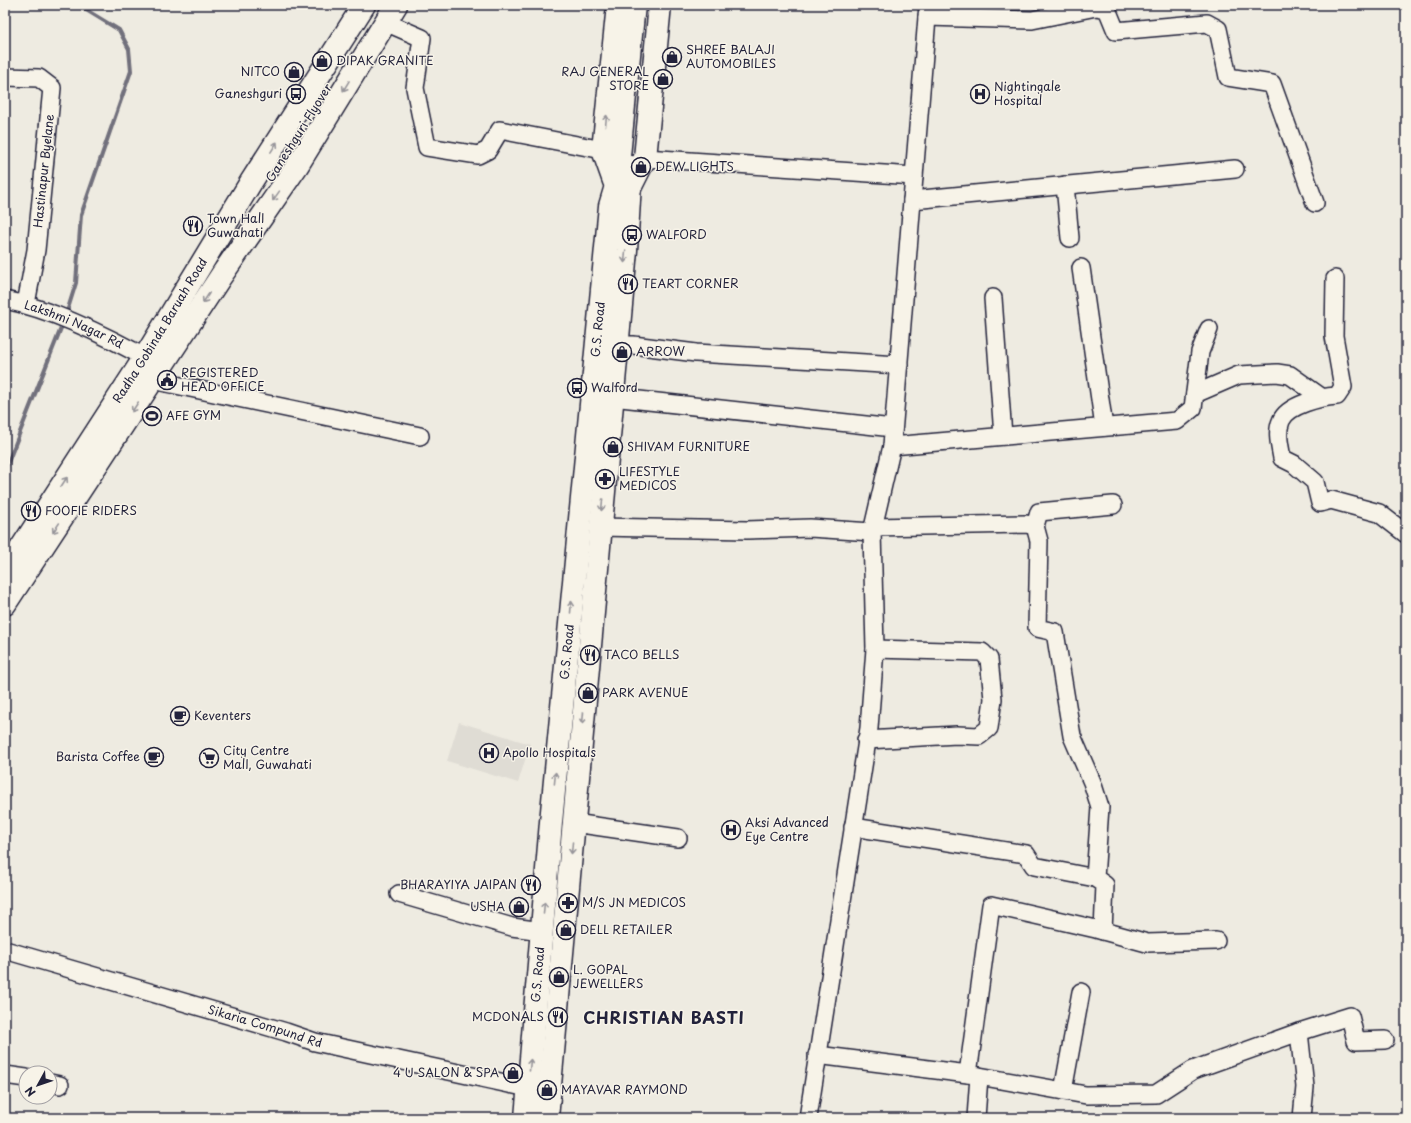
<svg xmlns="http://www.w3.org/2000/svg" width="1411" height="1123" viewBox="0 0 1411 1123" font-family="'Playpen Sans',sans-serif">
  <style>
    .built { fill: #dfdcd4 }
    .lines { fill: none; stroke-linecap: round; stroke-linejoin: round }
    .stream { stroke: #716f7b; stroke-width: 4 }
    .minor-casing { stroke: #22223b; stroke-width: 20 }
    .major-casing { stroke: #22223b; stroke-width: 25 }
    .minor { stroke: #f7f3e8; stroke-width: 17 }
    .major { stroke: #f7f3e8; stroke-width: 22 }
    .oneway { stroke: #97959a }
    .labels { text-anchor: middle; stroke-width: 3; stroke-linejoin: round; paint-order: stroke }
    .poi-label { font-size: 12px; fill: #22223b; stroke: #f7f3e8; text-anchor: start }
    .street-label { font-size: 12px; fill: #22223b; stroke: #f7f3e8 }
    .district-label { font-size: 16px; font-weight: bold; letter-spacing: 1px; fill: #22223b; stroke: #f7f3e8 }
  </style>
  <rect width="100%" height="100%" fill="#eeebe1"/>
  <filter id="ink" filterUnits="userSpaceOnUse"><feTurbulence type="fractalNoise" baseFrequency=".025" numOctaves="2"/><feDisplacementMap in="SourceGraphic" scale="8" xChannelSelector="R" yChannelSelector="G"/><feConvolveMatrix kernelMatrix="1 2 1 2 8 2 1 2 1" color-interpolation-filters="sRGB"/></filter>
  <g filter="url(#ink)">
    <path class="built" d="M459,722l71,22 -12,39 -71,-22z"/>
    <g class="lines">
      <path class="stream" d="M66,315l10,-32 5,-68 50,-144 -2,-22 -10,-19 -41,-25
        M5,470l58,-147"/>
      <g class="minor-casing">
        <g id="minor">
          <path d="M927,17l105,3 64,-13 11,2 9,22 91,-8 11,6 10,48 44,7 43,119"/>
          <path d="M385,22l37,16 -7,50 12,59 51,8 10,-5 12,-20 103,20"/>
          <path d="M5,77l34,1 13,10 -16,162 -10,54"/>
          <path d="M645,158l269,18"/>
          <path d="M1065,185l5,53"/>
          <path d="M912,200l323,-31"/>
          <path d="M1081,268l23,159"/>
          <path d="M1335,279l-1,57 9,51 -6,9c-16,1 -50,9 -56,25 -5,12 -1,25 1,37l12,6 21,18 5,21 11,-3 48,13 27,21"/>
          <path d="M993,298l10,138"/>
          <path id="s1" d="M5,300c50,10 106,38 150,63"/>
          <path d="M617,345h16l63,8 203,12"/>
          <path d="M152,380l268,56"/>
          <path d="M1195,394l44,-19 38,-2 13,2 31,22"/>
          <path d="M612,397l281,31"/>
          <path d="M892,446l285,-25 16,-13 7,-56 9,-23"/>
          <path d="M1035,526l4,-14 74,-7"/>
          <path d="M599,527l148,3 63,-2 62,4"/>
          <path d="M873,527l153,-3 9,2 4,15 -2,87 18,4 17,104 20,46 8,25 -5,71 10,7 -2,46"/>
          <path d="M866,740l91,-5 22,1 10,-8 4,-29 -4,-40 -7,-7 -107,-3"/>
          <path d="M574,823l104,15"/>
          <path d="M853,827l173,27 8,12 61,12"/>
          <path d="M399,894l113,33 30,4"/>
          <path id="s2" d="M5,950l281,82 29,10 213,46"/>
          <path d="M1299,1032l6,55 -3,31"/>
          <path d="M817,1055l151,19"/>
          <path d="M5,1075l21,3"/>
          <path d="M979,1076l107,19 70,-1 37,-24 106,-38 51,-16 6,25 29,-1"/>
          <path d="M50,1083l10,2"/>
          <path d="M1063,1091l18,-99"/>
          <path d="M808,1118l61,-390 6,-79 -3,-117 20,-86 36,-441"/>
          <path d="M976,1118l3,-42 -11,-2 23,-169 105,24 51,14 69,-2"/>
        </g>
      </g>
      <g class="major-casing">
        <g id="major">
          <path d="M614,181l-11,-31 15,-145"/>
          <path d="M631,186l14,-28 15,-153"/>
          <path id="s3" d="M5,573l140,-216 106,-175 113,-177"/>
          <path d="M5,604l216,-328 76,-110 99,-161"/>
          <path id="s4" d="M526,1118l25,-296 59,-616 6,-20 18,-181"/>
          <path d="M547,1118l79,-868 5,-83"/>
        </g>
      </g>
      <use href="#minor" class="minor"/>
      <use href="#major" class="major"/>
    </g>
    <defs><path id="oneway-shaft" d="M-6 0H5M1.5-3L5.5 0L1.5 3" fill="none" stroke-width="1.6" stroke-linecap="round" stroke-linejoin="round"/></defs>
    <g class="oneway">
      <use href="#oneway-shaft" transform="translate(346 86) rotate(121)"/>
      <use href="#oneway-shaft" transform="translate(606 121) rotate(-84)"/>
      <use href="#oneway-shaft" transform="translate(274 147) rotate(-58)"/>
      <use href="#oneway-shaft" transform="translate(276 196) rotate(125)"/>
      <use href="#oneway-shaft" transform="translate(625 257) rotate(95)"/>
      <use href="#oneway-shaft" transform="translate(206 298) rotate(123)"/>
      <use href="#oneway-shaft" transform="translate(135 407) rotate(123)"/>
      <use href="#oneway-shaft" transform="translate(64 482) rotate(-57)"/>
      <use href="#oneway-shaft" transform="translate(602 505) rotate(96)"/>
      <use href="#oneway-shaft" transform="translate(56 528) rotate(124)"/>
      <use href="#oneway-shaft" transform="translate(571 607) rotate(-85)"/>
      <use href="#oneway-shaft" transform="translate(583 718) rotate(95)"/>
      <use href="#oneway-shaft" transform="translate(555 778) rotate(-84)"/>
      <use href="#oneway-shaft" transform="translate(572 848) rotate(95)"/>
      <use href="#oneway-shaft" transform="translate(544 908) rotate(-85)"/>
      <use href="#oneway-shaft" transform="translate(530 1065) rotate(-85)"/>
    </g>
  </g>
  <defs>
    <g id="shop-ring" transform="scale(1)"><circle r="9.5" fill="#f7f3e8" stroke="#22223b" stroke-width="1.5"/><path d="M-5-2.5h2.3a2.7 3.5 0 0 1 5.4 0H5L5.5 6h-11ZM-1.5-2.5h3a1.5 2.3 0 0 0-3 0Z" fill="#22223b"/></g>
    <g id="bus-ring" transform="scale(1)"><circle r="9.5" fill="#f7f3e8" stroke="#22223b" stroke-width="1.5"/><path d="M-5-6H5V4H4V6H2V4H-2V6H-4V4H-5ZM-3.5-4V0h7V-4ZM-3.5 1.2v1.5H-2V1.2ZM2 1.2v1.5H3.5V1.2Z" fill="#22223b"/></g>
    <g id="hospital-ring" transform="scale(1)"><circle r="9.5" fill="#f7f3e8" stroke="#22223b" stroke-width="1.5"/><path d="M-5-5h3v3.5h4V-5h3V5h-3V1.5h-4V5h-3Z" fill="#22223b"/></g>
    <g id="restaurant-ring" transform="scale(1)"><circle r="9.5" fill="#f7f3e8" stroke="#22223b" stroke-width="1.5"/><path d="M-5-6h1v4h1v-4h1v4h1v-4h1v5L-1.5 .5V6h-2V.5L-5-1ZM5-6V6H3V1.5H1.5Q1.5-4 5-6Z" fill="#22223b"/></g>
    <g id="civic-ring" transform="scale(1)"><circle r="9.5" fill="#f7f3e8" stroke="#22223b" stroke-width="1.5"/><path d="M-.6-6.5H3V-4.5H.6V-3L4-1V1h2V6H-6V1h2V-1L-.6-3ZM-1.2 2.5V6h2.4V2.5Z" fill="#22223b"/></g>
    <g id="stadium-ring" transform="scale(1)"><circle r="9.5" fill="#f7f3e8" stroke="#22223b" stroke-width="1.5"/><path d="M0-5a6.5 5 0 1 0 0 10a6.5 5 0 1 0 0-10ZM-3.5-1.8h7v3.6h-7Z" fill="#22223b"/></g>
    <g id="pharmacy-ring" transform="scale(1)"><circle r="9.5" fill="#f7f3e8" stroke="#22223b" stroke-width="1.5"/><path d="M-2-6h4v4h4v4h-4v4h-4v-4h-4v-4h4Z" fill="#22223b"/></g>
    <g id="cafe-ring" transform="scale(1)"><circle r="9.5" fill="#f7f3e8" stroke="#22223b" stroke-width="1.5"/><path d="M-5.5-4.5H6V0H3Q3 3.5 0 3.5H-2.5Q-5.5 3.5-5.5 0ZM3-3.2v2h1.7v-2ZM-6 4.5H4V6H-6Z" fill="#22223b"/></g>
    <g id="supermarket-ring" transform="scale(1)"><circle r="9.5" fill="#f7f3e8" stroke="#22223b" stroke-width="1.5"/><path d="M-6-5.5h2.5l.6 2H6L4.5 2H-2.5L-4.4-4H-6ZM-1.5 3.2a1.3 1.3 0 1 0 .1 0ZM3 3.2a1.3 1.3 0 1 0 .1 0Z" fill="#22223b"/></g>
  </defs>
  <g fill-rule="evenodd">
    <use href="#shop-ring" x="672" y="57"/>
    <use href="#shop-ring" x="322" y="61"/>
    <use href="#shop-ring" x="294" y="72"/>
    <use href="#shop-ring" x="663" y="79"/>
    <use href="#bus-ring" x="296" y="94"/>
    <use href="#hospital-ring" x="980" y="94"/>
    <use href="#shop-ring" x="641" y="167"/>
    <use href="#restaurant-ring" x="193" y="226"/>
    <use href="#bus-ring" x="632" y="235"/>
    <use href="#restaurant-ring" x="628" y="284"/>
    <use href="#shop-ring" x="622" y="352"/>
    <use href="#civic-ring" x="167" y="380"/>
    <use href="#bus-ring" x="577" y="388"/>
    <use href="#stadium-ring" x="152" y="416"/>
    <use href="#shop-ring" x="613" y="447"/>
    <use href="#pharmacy-ring" x="605" y="479"/>
    <use href="#restaurant-ring" x="31" y="511"/>
    <use href="#restaurant-ring" x="590" y="655"/>
    <use href="#shop-ring" x="588" y="693"/>
    <use href="#cafe-ring" x="180" y="716"/>
    <use href="#hospital-ring" x="489" y="753"/>
    <use href="#cafe-ring" x="154" y="757"/>
    <use href="#supermarket-ring" x="209" y="758"/>
    <use href="#hospital-ring" x="731" y="830"/>
    <use href="#restaurant-ring" x="531" y="885"/>
    <use href="#pharmacy-ring" x="568" y="903"/>
    <use href="#shop-ring" x="519" y="907"/>
    <use href="#shop-ring" x="566" y="930"/>
    <use href="#shop-ring" x="559" y="977"/>
    <use href="#restaurant-ring" x="558" y="1017"/>
    <use href="#shop-ring" x="513" y="1073"/>
    <use href="#shop-ring" x="547" y="1090"/>
  </g>
  <g class="labels">
    <g class="poi-label">
      <text x="686" y="54">SHREE BALAJI<tspan x="686" dy="14">AUTOMOBILES</tspan></text>
      <text x="336" y="65">DIPAK GRANITE</text>
      <text x="280" y="76" text-anchor="end">NITCO</text>
      <text x="649" y="76" text-anchor="end">RAJ GENERAL<tspan x="649" dy="14">STORE</tspan></text>
      <text x="994" y="91">Nightingale<tspan x="994" dy="14">Hospital</tspan></text>
      <text x="282" y="98" text-anchor="end">Ganeshguri</text>
      <text x="655" y="171">DEW LIGHTS</text>
      <text x="207" y="223">Town Hall<tspan x="207" dy="14">Guwahati</tspan></text>
      <text x="646" y="239">WALFORD</text>
      <text x="642" y="288">TEART CORNER</text>
      <text x="636" y="356">ARROW</text>
      <text x="181" y="377">REGISTERED<tspan x="181" dy="14">HEAD OFFICE</tspan></text>
      <text x="591" y="392">Walford</text>
      <text x="166" y="420">AFE GYM</text>
      <text x="627" y="451">SHIVAM FURNITURE</text>
      <text x="619" y="476">LIFESTYLE<tspan x="619" dy="14">MEDICOS</tspan></text>
      <text x="45" y="515">FOOFIE RIDERS</text>
      <text x="604" y="659">TACO BELLS</text>
      <text x="602" y="697">PARK AVENUE</text>
      <text x="194" y="720">Keventers</text>
      <text x="223" y="755">City Centre<tspan x="223" dy="14">Mall, Guwahati</tspan></text>
      <text x="503" y="757">Apollo Hospitals</text>
      <text x="140" y="761" text-anchor="end">Barista Coffee</text>
      <text x="745" y="827">Aksi Advanced<tspan x="745" dy="14">Eye Centre</tspan></text>
      <text x="517" y="889" text-anchor="end">BHARAYIYA JAIPAN</text>
      <text x="582" y="907">M/S JN MEDICOS</text>
      <text x="505" y="911" text-anchor="end">USHA</text>
      <text x="580" y="934">DELL RETAILER</text>
      <text x="573" y="974">L. GOPAL<tspan x="573" dy="14">JEWELLERS</tspan></text>
      <text x="544" y="1021" text-anchor="end">MCDONALS</text>
      <text x="499" y="1077" text-anchor="end">4 U SALON &amp; SPA</text>
      <text x="561" y="1094">MAYAVAR RAYMOND</text>
    </g>
    <g class="street-label">
      <text transform="translate(299 133) rotate(-58)" y="4">Ganeshguri Flyover</text>
      <text transform="translate(44 171) rotate(-84)" y="4">Hastinapur Byelane</text>
      <text dy="4" stroke="none"><textPath href="#s1" startOffset="73">Lakshmi Nagar Rd</textPath></text>
      <text dy="4" stroke="none"><textPath href="#s4" startOffset="792">G.S. Road</textPath></text>
      <text dy="4" stroke="none"><textPath href="#s3" startOffset="288">Radha Gobinda Baruah Road</textPath></text>
      <text dy="4" stroke="none"><textPath href="#s4" startOffset="468">G.S. Road</textPath></text>
      <text dy="4" stroke="none"><textPath href="#s4" startOffset="144">G.S. Road</textPath></text>
      <text dy="4" stroke="none"><textPath href="#s2" startOffset="271">Sikaria Compund Rd</textPath></text>
    </g>
    <g class="district-label">
      <text x="664" y="1024">CHRISTIAN BASTI</text>
    </g>
  </g>
  <rect width="1411" height="1123" fill="none" stroke="#f7f3e8" stroke-width="20"/>
  <rect x="10" y="10" width="1391" height="1103" fill="none" stroke="#22223b" stroke-width="1.5" filter="url(#ink)"/>
  <g transform="translate(38 1085) rotate(230)"><circle r="19" fill="#f7f3e8" stroke="#a29fa3"/>
  <path d="M0-3L7 15L0 10L-7 15Z" fill="#22223b"/>
  <text y="-6" font-size="11" font-weight="bold" text-anchor="middle" fill="#22223b">N</text>
  </g>
</svg>
